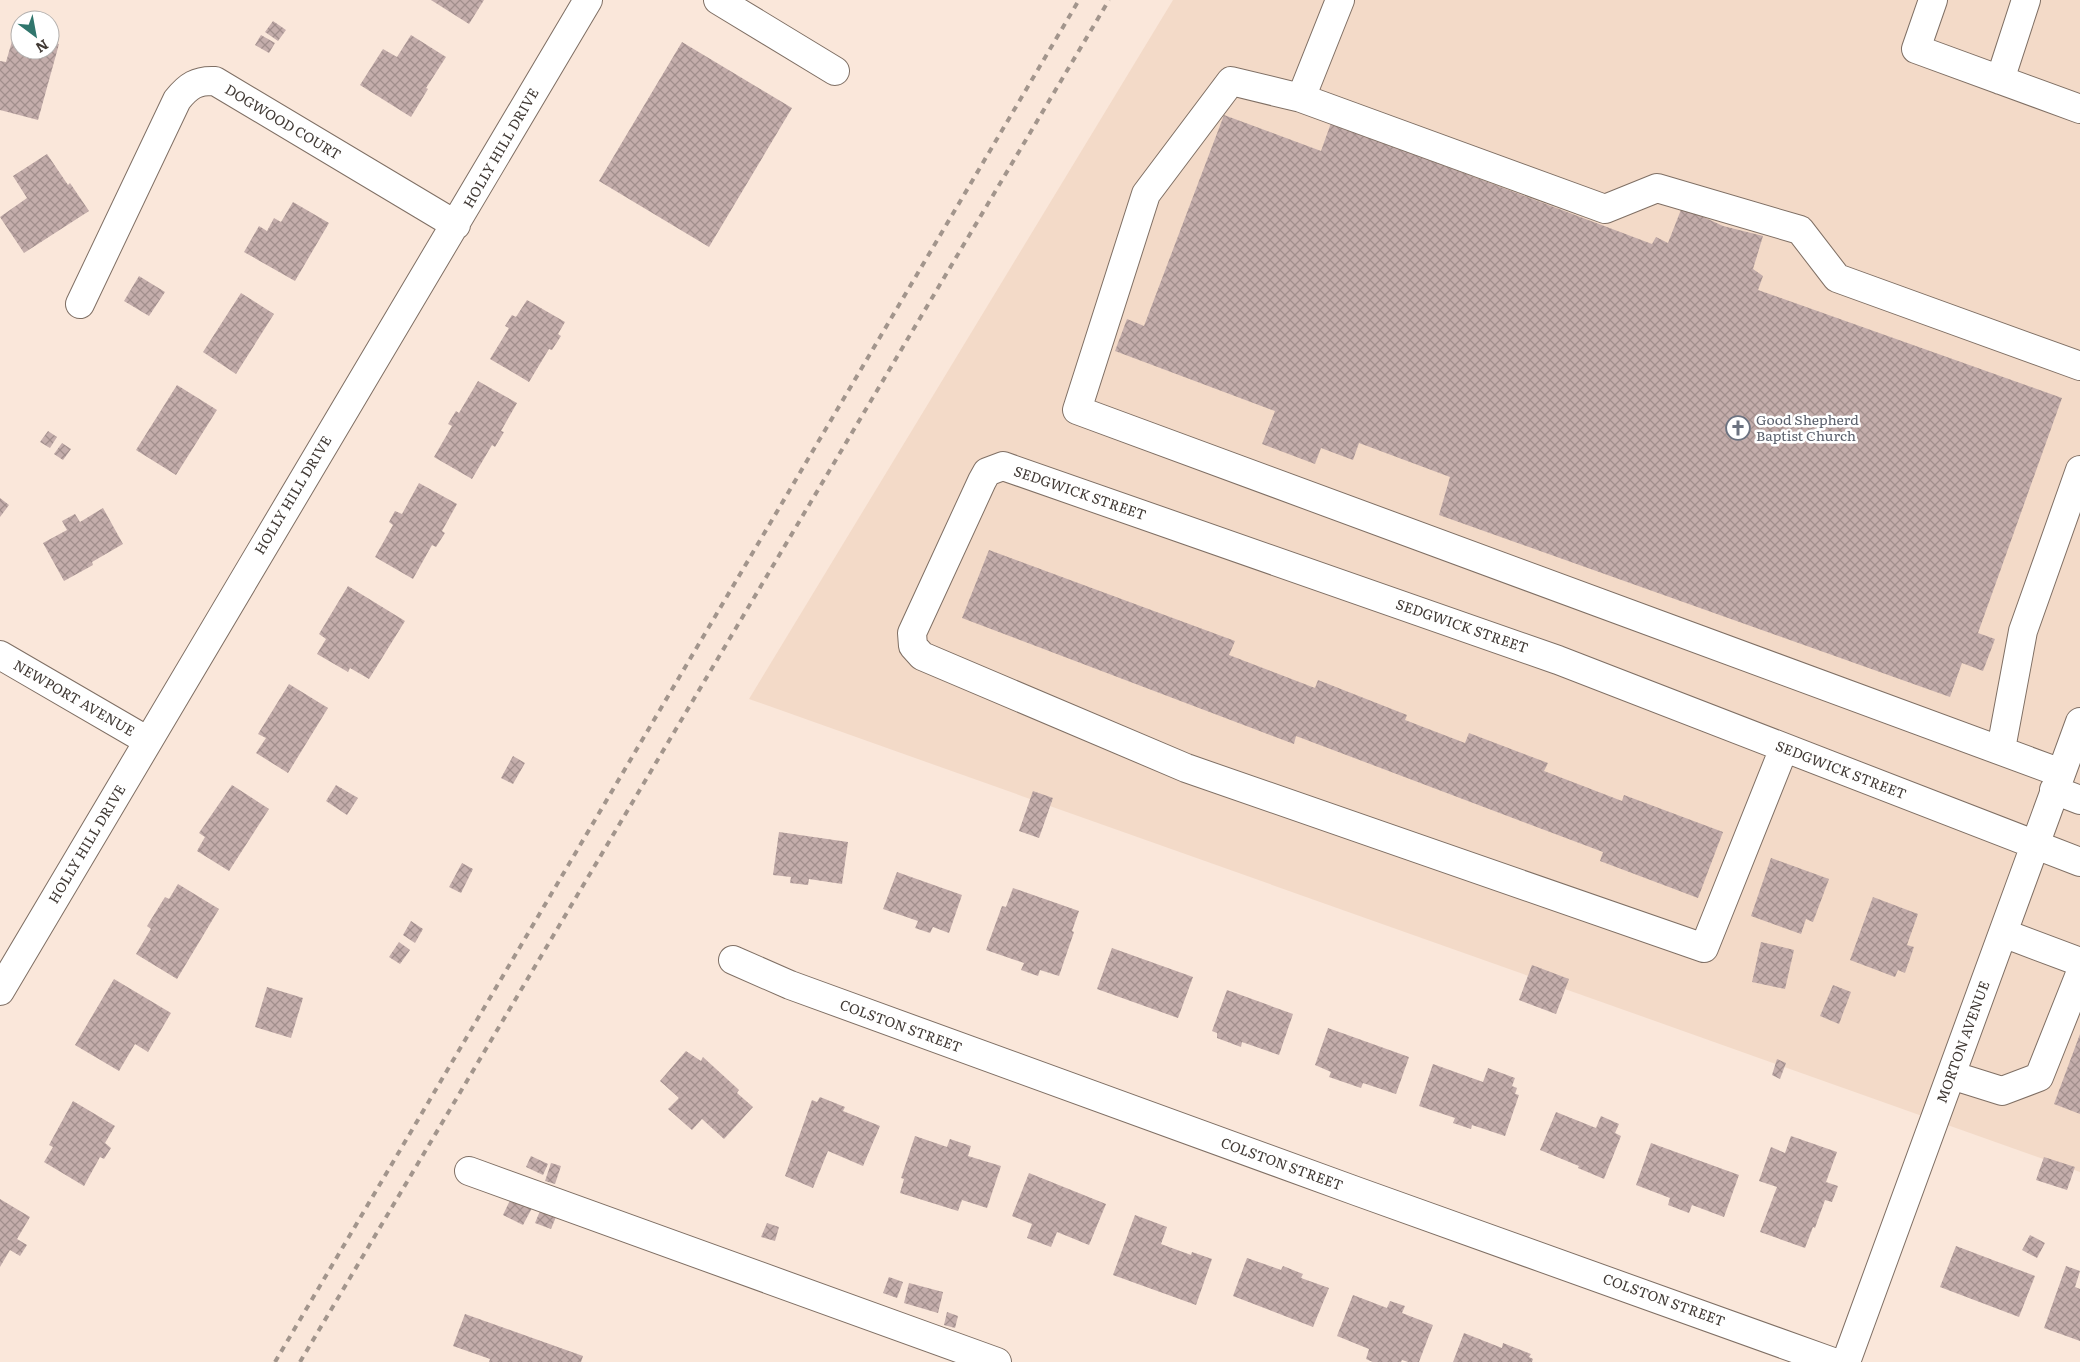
<svg xmlns="http://www.w3.org/2000/svg" width="2080" height="1362" viewBox="0 0 2080 1362" font-family="Literata,serif">
  <style>
    .built { fill: #f3dac8 }
    .building { fill: url(#building-cross-hatch) }
    .lines { fill: none; stroke-linecap: round; stroke-linejoin: round }
    .minor-casing { stroke: #7f6f64; stroke-width: 30 }
    .minor { stroke: #fff; stroke-width: 28 }
    .rail { stroke: #a2958c; stroke-width: 4; stroke-dasharray: 6 6; stroke-linecap: butt }
    .labels { text-anchor: middle; stroke-width: 5; stroke-linejoin: round; paint-order: stroke }
    .street-label { font-size: 14px; fill: #403934; stroke: #fff }
    .worship-label { font-size: 14px; fill: #5b616d; stroke: #fff; text-anchor: start }
  </style>
  <defs>
    <pattern id="building-cross-hatch" width="8" height="8" patternUnits="userSpaceOnUse" patternTransform="scale(1.25)"><rect width="8" height="8" fill="#c4adab"/><path d="M0 0l8 8M0 8l8-8" fill="none" stroke="#a18e8c"/></pattern>
  </defs>
  <rect width="100%" height="100%" fill="#fae7da"/>
  <path class="built" d="M1173,0h907v1172l-1331,-473z"/>
  <path class="building" d="M431,0h53l-15,24z
    M273,21l13,9 -8,11 -13,-9z
    M15,31l5,2v17h30v-9l9,3 -21,76 -38,-10v-49l6,1z
    M261,35l14,8 -6,10 -14,-8z
    M411,35l35,22 -20,31 2,1 -17,28 -51,-32 23,-36 14,8z
    M682,42l110,66 -83,139 -110,-66z
    M1224,115l97,36 10,-28 321,121 4,-7 12,6 14,-36 41,19 40,10 -10,33 10,7 -5,14 304,108 -84,235 17,6 -12,32 -21,-8 -12,34 -511,-182 11,-38 -91,-34 -6,17 -32,-12 -6,16 -53,-20 13,-33 -160,-60 12,-32 17,7z
    M47,154l21,31 2,-2 19,28 -65,42 -24,-36 27,-19 -14,-22z
    M293,202l36,21 -34,58 -51,-29 15,-26 8,5 7,-13 7,4z
    M139,276l26,16 -16,24 -25,-15z
    M241,293l33,21 -38,60 -33,-22z
    M527,300l38,22 -7,12 3,2 -9,14 -3,-1 -20,33 -39,-23 19,-31 -4,-2 7,-11 4,2z
    M478,381l39,22 -16,28 3,1 -9,15 -3,-2 -20,34 -38,-22 18,-31 -4,-2 8,-13 3,2z
    M177,385l40,25 -41,65 -40,-25z
    M48,431l9,6 -7,11 -10,-6z
    M62,443l9,6 -8,11 -9,-6z
    M419,483l38,21 -15,27 3,2 -9,14 -4,-2 -19,34 -38,-22 18,-32 -4,-3 6,-11 7,3z
    M0,498l9,7 -9,12z
    M103,508l20,36 -31,18 1,3 -29,16 -21,-38 24,-13 -5,-9 13,-7 5,8z
    M989,550l246,91 -6,14 86,33 3,-8 89,35 -2,5 60,23 4,-10 79,30 -4,8 78,30 2,-6 99,37 -25,66 -98,-37 3,-9 -307,-116 -2,8 -332,-126z
    M348,586l57,35 -36,58 -19,-11 -2,4 -31,-18 9,-15 -7,-5z
    M289,684l39,24 -40,65 -32,-20 10,-15 -8,-4z
    M513,756l12,7 -12,21 -12,-6z
    M232,785l37,24 -40,62 -32,-20 8,-14 -6,-4z
    M336,785l22,13 -11,17 -21,-14z
    M1033,791l20,7 -14,40 -20,-7z
    M779,832l69,10 -6,42 -33,-5 -1,6 -18,-2 1,-6 -18,-2z
    M1771,858l58,21 -16,43 -7,-3 -5,15 -50,-18z
    M462,863l11,6 -12,24 -12,-6z
    M897,872l65,23 -13,38 -16,-6 -3,6 -15,-5 3,-7 -35,-12z
    M178,884l41,25 -42,70 -41,-25 15,-25 -4,-3 18,-29 4,2z
    M1013,888l66,23 -7,20 2,1 -15,44 -19,-6 -2,6 -17,-6 3,-7 -38,-13 16,-44 4,1z
    M1873,897l45,17 -11,31 7,2 -9,26 -7,-3 -3,7 -45,-17z
    M411,921l12,8 -8,14 -12,-8z
    M399,942l11,8 -10,14 -11,-7z
    M1761,942l33,8 -9,39 -33,-7z
    M1112,948l81,29 -15,41 -81,-29z
    M1532,965l37,14 -13,35 -37,-14z
    M114,979l57,34 -23,39 -13,-8 -16,27 -44,-26z
    M1833,985l18,7 -12,32 -19,-8z
    M267,987l36,11 -12,40 -36,-11z
    M1227,990l66,24 -14,41 -37,-13 -1,5 -24,-9v-5l-5,-2z
    M1328,1028l81,29 -13,37 -33,-11 -2,5 -32,-11 2,-5 -16,-7z
    M2080,1034v80l-26,-10z
    M686,1051l15,10 2,-4 36,33 -2,3 16,14 -29,32 -22,-20 -10,11 -24,-21 11,-11 -19,-17z
    M1777,1059l9,4 -6,16 -8,-4z
    M1433,1064l50,18 5,-14 27,10 -3,8 5,2 -2,6 4,1 -14,41 -33,-11 -1,4 -18,-6 2,-5 -36,-12z
    M820,1097l25,10 -2,4 37,15 -17,40 -35,-15 -15,37 -28,-12 27,-76 5,2z
    M73,1101l42,25 -10,17 6,5 -7,11 -4,-2 -16,29 -40,-24 9,-15 -4,-2z
    M1556,1112l40,16 5,-12 18,8 -4,9 6,3 -17,43 -26,-11 1,-2 -39,-16z
    M915,1136l32,11 3,-8 21,7 -3,10 33,10 -14,42 -25,-8 -4,11 -58,-18 4,-14 -3,-1z
    M1791,1136l46,16 -11,30 12,4 -6,16 -7,-2 -10,28 -2,-1 -8,21 -45,-16 17,-45 -18,-6 12,-34 14,6z
    M1651,1143l88,32 -15,42 -32,-12 -3,8 -21,-8 2,-7 -34,-13z
    M531,1156l17,8 -5,11 -17,-8z
    M2044,1157l31,10 -8,23 -31,-10z
    M551,1163l10,3 -6,18 -10,-3z
    M1029,1173l77,31 -17,41 -32,-13 -6,15 -24,-9 5,-14 -20,-8z
    M511,1198l21,10 -9,17 -20,-10z
    M0,1199l30,18 -13,22 10,6 -7,11 -10,-6 -10,17z
    M540,1211l16,6 -5,12 -16,-6z
    M1135,1215l32,12 -6,17 30,11 1,-3 20,7 -16,46 -83,-30z
    M767,1223l12,4 -4,14 -14,-4z
    M2030,1235l15,8 -8,15 -15,-8z
    M1956,1246l79,30 -16,41 -79,-30z
    M1247,1258l34,12 2,-4 20,8 -2,4 28,10 -16,39 -80,-31z
    M2066,1266l14,5 -5,16 5,2v52l-36,-13z
    M889,1277l14,5 -6,16 -14,-5z
    M909,1283l34,9 -5,21 -34,-10z
    M1353,1295l34,13 3,-7 15,5 -3,7 31,12 -14,37h-11l-6,-2 -1,2h-28l-7,-3 3,-10 -32,-13z
    M947,1312l11,4 -3,12 -11,-3z
    M465,1314l118,42 -2,6h-92l1,-3 -37,-13z
    M1464,1333l38,15 1,-5 28,11 -2,3 4,2 -1,3h-79z"/>
  <g class="lines">
    <g class="minor-casing">
      <path id="minor" d="M718,0l117,71
        M1340,0l-39,98 304,111 52,-21 143,42 37,48 243,88
        M1933,0l-17,49 164,60
        M2000,80l26,-80
        M1301,98l-70,-17 -85,113 -69,216 984,363
        M80,304l97,-204c11,-14 20,-20 38,-19l241,144
        M0,655l148,86
        M1784,748l-80,200 -518,-180 -264,-112 -9,-10 -1,-13 70,-152 5,-9 16,-6 555,194 522,202
        M2001,749l22,-118 57,-161
        M2054,790l26,10
        M2003,933l77,29
        M733,960l57,25 566,206 477,171
        M0,991l588,-991
        M1951,1075l51,16 37,-14 41,-103
        M469,1171l528,191
        M1846,1362l234,-640"/>
    </g>
    <use href="#minor" class="minor"/>
    <path class="rail" d="M275,1362l804,-1362
      M300,1362l809,-1362"/>
  </g>
  <defs>
    <g id="church-ring" transform="scale(1.25)"><circle r="9.5" fill="#fff" stroke="#6b7280" stroke-width="1.5"/><path d="M-1.2-6h2.4v3.5h3.3v2.4h-3.3V6h-2.4V-.1h-3.3v-2.4h3.3Z" fill="#6b7280"/></g>
  </defs>
  <g fill-rule="evenodd">
    <use href="#church-ring" x="1738" y="428"/>
  </g>
  <g class="labels">
    <g class="street-label">
      <text transform="translate(283 122) rotate(31)" y="5">DOGWOOD COURT</text>
      <text transform="translate(501 148) rotate(-60)" y="5">HOLLY HILL DRIVE</text>
      <text transform="translate(1080 493) rotate(19)" y="5">SEDGWICK STREET</text>
      <text transform="translate(293 495) rotate(-59)" y="5">HOLLY HILL DRIVE</text>
      <text transform="translate(1462 626) rotate(19)" y="5">SEDGWICK STREET</text>
      <text transform="translate(74 698) rotate(30)" y="5">NEWPORT AVENUE</text>
      <text transform="translate(1841 770) rotate(21)" y="5">SEDGWICK STREET</text>
      <text transform="translate(87 844) rotate(-59)" y="5">HOLLY HILL DRIVE</text>
      <text transform="translate(901 1026) rotate(20)" y="5">COLSTON STREET</text>
      <text transform="translate(1963 1042) rotate(-70)" y="5">MORTON AVENUE</text>
      <text transform="translate(1282 1164) rotate(20)" y="5">COLSTON STREET</text>
      <text transform="translate(1664 1300) rotate(20)" y="5">COLSTON STREET</text>
    </g>
    <g class="worship-label">
      <text x="1756" y="425">Good Shepherd<tspan x="1756" dy="16">Baptist Church</tspan></text>
    </g>
  </g>
  <g transform="translate(35 35) rotate(148)"><circle r="24" fill="#ffffff" stroke="#b3b0ae"/>
  <path d="M0-4L9 19L0 12L-9 19Z" fill="#30766d"/>
  <text y="-8" font-size="14" font-weight="bold" text-anchor="middle" fill="#403934">N</text>
  </g>
</svg>
